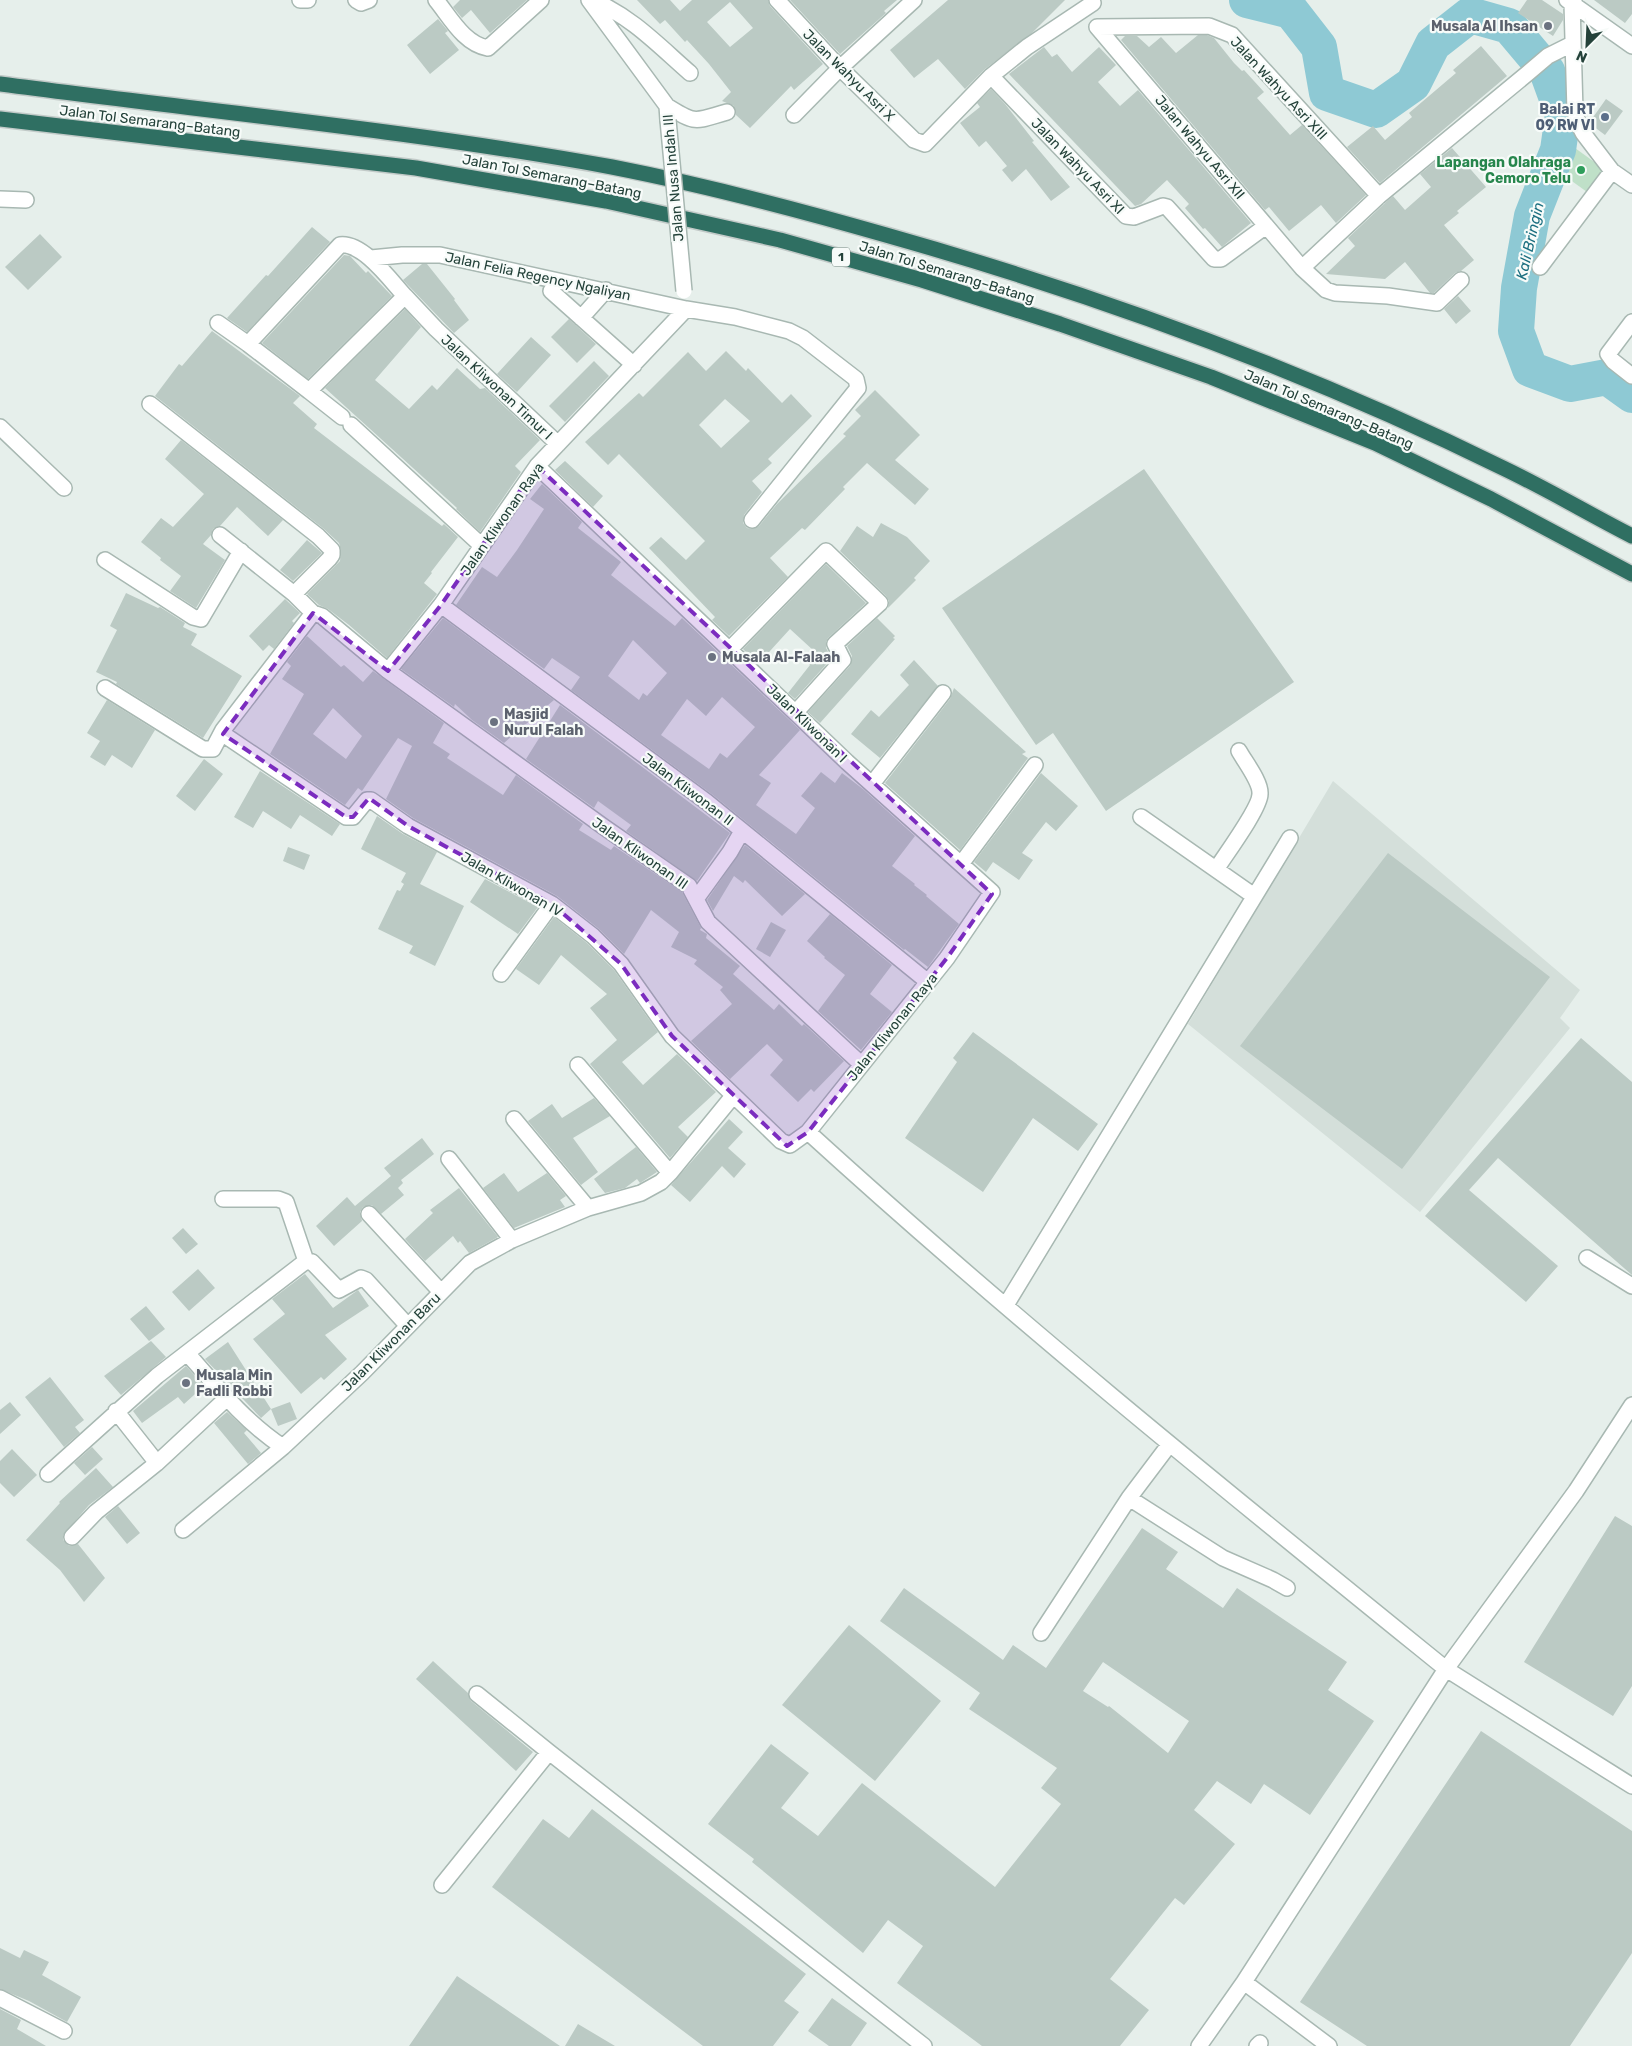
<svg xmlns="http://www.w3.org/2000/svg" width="1632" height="2046" viewBox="0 0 1632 2046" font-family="Rubik,sans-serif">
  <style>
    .built { fill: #d4dfda }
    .green { fill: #bfe0c8 }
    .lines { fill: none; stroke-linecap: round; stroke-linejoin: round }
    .river { stroke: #8ec9d4; stroke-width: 36 }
    .building { fill: #bbcac4; fill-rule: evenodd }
    .minor-casing { stroke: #a8b8b2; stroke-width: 18 }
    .highway-casing { stroke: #c2cac8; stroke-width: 18 }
    .minor { stroke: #fff; stroke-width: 15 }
    .highway { stroke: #2f6f62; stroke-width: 15 }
    .minor-bridge-casing { stroke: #a8b8b2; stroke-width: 18; stroke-linecap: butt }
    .minor-bridge { stroke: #fff; stroke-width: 15 }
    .marked { fill: #7b2cbf; fill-opacity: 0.2; stroke: #7b2cbf; stroke-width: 4; stroke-dasharray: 10 6; stroke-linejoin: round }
    .worship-dot { fill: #6b7280; stroke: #f7fbf9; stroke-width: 2 }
    .service-dot { fill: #5c6f8a; stroke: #f7fbf9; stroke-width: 2 }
    .leisure-dot { fill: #2e9e5b; stroke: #f7fbf9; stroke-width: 2 }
    .labels { text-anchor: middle; stroke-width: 4.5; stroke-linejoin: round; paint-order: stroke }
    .shield { fill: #f7fbf9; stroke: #637a73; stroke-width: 1 }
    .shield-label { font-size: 12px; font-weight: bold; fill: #24423a }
    .worship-label { font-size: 14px; font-weight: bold; fill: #5b616d; stroke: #f7fbf9; text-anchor: start }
    .street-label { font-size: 14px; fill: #24423a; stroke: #f7fbf9 }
    .service-label { font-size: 14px; font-weight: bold; fill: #4e5e75; stroke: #f7fbf9; text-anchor: end }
    .leisure-label { font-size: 14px; font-weight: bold; fill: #27864d; stroke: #f7fbf9; text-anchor: end }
    .water-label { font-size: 15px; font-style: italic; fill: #1c6f80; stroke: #f7fbf9 }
  </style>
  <rect width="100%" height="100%" fill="#e6efeb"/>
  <path class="built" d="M1333,781l247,209 -20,28 10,10 -150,184 -232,-188z"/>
  <path class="green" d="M1575,148l29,21 -17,23 -29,-21z"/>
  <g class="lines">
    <path class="river" d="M1247,0l44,11 28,36 8,46 49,17 37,-26 20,-40 37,-29 39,11 38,45 16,44 -5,35 -26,66 -13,72 -3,43 14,38 40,15 37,-7 25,18"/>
  </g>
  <path class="building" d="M460,0h67l-37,33 -19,-23 -9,8 -9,-11z
    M637,0h33l10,11 12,-11h76l2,6 53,58 -29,26 -3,-4 -41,42 -14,-13 -2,-9 -12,-5 9,-9 -22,-28 -22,-24 -2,2 -20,-22 -5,4zM730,2l23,26 -23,19 -23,-25z
    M790,0h107l-13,11 2,2 -46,41z
    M948,0h117l-33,33 -47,36 -20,20 -27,-30 -24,19 -24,-28z
    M1527,0h15l21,14v6l-10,16 -35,-23z
    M1594,0h38v14l-7,9z
    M438,19l10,12 -3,2 14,17 -29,24 -23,-29z
    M1198,35h9l7,3 20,25 8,8 2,-1 20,22 -7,6 33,37 12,-10 64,70 -30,28 -15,-18 -32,26 -20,-24 -4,3 -144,-170 4,-4h12l12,11 12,-10 15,16z
    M1481,46l26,30 -127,107 -33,-36 26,-21 12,14 27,-23 -3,-4 47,-40 -3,-3z
    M1044,47l8,10 5,-3 15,18 27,-25 17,18 -18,17 22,24 18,-16 113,133 -29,24 -17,-19 -2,1 -18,-21 4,-4 -22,-24 -26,24 -6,2 -126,-132z
    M991,89l14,15 29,37 -2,1 38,45 -19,14 -25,-32 -14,13 -10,-12 5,-4 -21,-25 -7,6 -19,-24 20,-16 -3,-4z
    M1606,99l17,12 -18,24 -16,-12z
    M1452,148l34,39 -29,24 2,2 -15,12 30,35 -13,11 -6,2 -21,20h-4l-25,-31 -20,17 -59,-5 29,-28 -7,-8 37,-35 8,-7 12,14 26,-23 -11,-13z
    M312,227l18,15 -83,90 -20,-14 39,-43 2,1z
    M40,234l22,23 -34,33 -23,-23z
    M344,255l6,1 16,17 2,-2 24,25 -84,83 -46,-36z
    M422,264h5l28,35 -1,1 15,20 -15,13 -51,-53z
    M1458,296l13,15 -15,13 -12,-15z
    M405,309l16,18 -46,53 34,29 23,-24 5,5 20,-22 23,21 5,-1 55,52 -25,26 6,6 -41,60 -24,-23 1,-1 -132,-120z
    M569,319l27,25 -19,19 -26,-26z
    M212,331l88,65 -7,7 24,21 -3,4 128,98 2,-2 14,13 -27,35 1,1 -8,10 13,11 -50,64 -38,-33 -21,-16 -9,-4 -12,-11 33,-33 1,-11 -2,-7 -15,-14 -169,-133 24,-32 3,2z
    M531,337l20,18 -34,37 -20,-18z
    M726,351l20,20 2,-3 34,35 9,-9 21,22 -44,43 4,4 -20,18 10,11 -18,23 -1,8 4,5 4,1 8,-3 18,-22 69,-68 -3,-2 18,-18 -6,-6 20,-20 45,45 -25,25 34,29 -14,16 -48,-42 -24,24 2,2 -40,41 -3,-2 -32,30 18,19 -59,59 -17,-16 3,-3 -66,-69 12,-11 25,23 19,-19 -86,-87 -11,11 -23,-23 54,-49 4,4 45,-45 18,19zM725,399l25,22 -29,27 -22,-23z
    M594,361l15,15 -44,46 -16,-16z
    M181,440l102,80 -15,16 -31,-29 -17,19 -7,3 -2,6 -8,9 22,16 -29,48 -26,-17 11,-15 -21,-16 1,-2 -20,-16 20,-24 12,9 31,-33 -39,-35z
    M565,461l38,35 -10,11 -38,-37z
    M1144,469l150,213 -188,129 -53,-78 -17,12 -94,-137z
    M542,484l40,38 -4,6 43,34 -10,13 64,51 7,-8 118,112 -41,45 12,8 -15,22 40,29 19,-26 -14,-12 20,-24 14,11 7,-10 21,16 52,47 -23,30 23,18 -1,1 13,10 -1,1 33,28 -31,43 -23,-18 -1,1 -191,-155 -142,-105 9,-13 -28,-19 -8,11 -88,-64 26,-38 15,10 20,-27 27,-41 -14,-10zM633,640l34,33 -20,23 -4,-3 -4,7 -31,-24zM722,697l33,30 -28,31 -7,-5 -11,16 -48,-34 26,-36 19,17z
    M881,523l26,14 23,24 -16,17 2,2 -28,28 1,-7 -3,-5 -46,-45 17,-25 16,11z
    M307,540l15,13 -29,28 -13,-11z
    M826,564l40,39 -38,35 -2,4v6l6,10 -37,41 -7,-6 22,-28 -5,-5 9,-9 -24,-22 -32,35 -15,-15z
    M126,593l32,15 2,-1 25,16 -2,4 14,7 -6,11 51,31 -39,62 -87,-54 1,-2 -21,-10 21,-42 -7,-4z
    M285,599l15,14 -8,8 2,2 -20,26 -5,-4 -6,6 -14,-15z
    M443,618l111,82 -50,43 -32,-23 -17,-16 -1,3 -53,-38z
    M877,618l18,18 -2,2 2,1 -75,84 -12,-11 42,-46 2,-10 -5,-10z
    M307,636l34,31 3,-2 19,17 10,-11 71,52 -11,20 17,11 -3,4 56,37 13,-20 67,49 -4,6 32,20 3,-4 68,46 19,36 -1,2 7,4 -1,4 34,28 -7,8 41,36 5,-6 23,22 2,-2 40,37 -30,31 -3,-3 -13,13 -28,-27 13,-15 -16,-16 -37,35 -39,-38 41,-37 -12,-14 3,-3 -29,-23 3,-4 -26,-13 8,-15 -28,-22 -27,44 -25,-25 -42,-33 -144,-78 -27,-19 26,-53 -14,-8 -36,53 -4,-3 -13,17 -75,-51 34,-60 -22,-15 9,-13 -4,-4zM333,708l29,28 -16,23 -33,-25z
    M914,660l24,26 -58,72 -29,-24 20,-24 8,7 30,-32 -9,-10z
    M954,688l72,64 -4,2 6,4 -68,92 -75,-67 65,-84z
    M107,700l48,30 -23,38 -20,-13 -7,11 -15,-9 10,-16 -13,-8z
    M560,705l170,128 -33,48 -71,-50 5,-6 -33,-24 -4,7 -68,-49z
    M204,759l19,15 -28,37 -19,-15z
    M260,771l80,53 -8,12 -32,-21 -9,14 -28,-18 -10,17 -19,-11z
    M1041,773l37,33 -22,25 -10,-9 -24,31 11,7 -14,20 -26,-18 -7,10 -12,-10z
    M377,816l26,18 34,18 -17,32 44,22 -29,60 -26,-13 4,-7 -35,-17 19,-39 3,1 4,-7 -3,-2 5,-9 -45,-24z
    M745,845l60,49 -23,22 -37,-36 -2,3 -9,-7 -21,35 -6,-11z
    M288,847l22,8 -6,15 -21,-9z
    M1388,853l162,124 -148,192 -162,-123z
    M485,879l53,28 -20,27 -48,-32z
    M830,914l62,51 -22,29 22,18 -31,38 -43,-39 27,-36 -21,-17 1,-1 -18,-16z
    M554,917l33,26 27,27 44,62 -36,30 21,23 34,-31 39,38 -38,35 10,10 -18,21 -80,-94 27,-24 -27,-32 17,-14 -46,-39 -22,30 -23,-16z
    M771,922l15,8 -16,27 -14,-8z
    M973,1032l125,92 -20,27 -45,-33 -50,74 -78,-54 52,-76 -4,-4z
    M1581,1038l51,44v193l-134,-117 -29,32 89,76 -32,36 -101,-86z
    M594,1098l16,18 -37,22 25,34 -17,13 -53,-64 24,-17 10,14z
    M729,1119l14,13 -15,16 18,16 -12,14 -12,-12 -32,36 -19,-17z
    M422,1138l12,16 -33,26 2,3 -5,5 6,7 -23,19 -9,-9 -9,2 -3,5 2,9 -28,25 -18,-20 31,-29 8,9 36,-30 -7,-8z
    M636,1147l21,25 -17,11 -3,-4 -12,9 -20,5 -11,-14z
    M504,1173l14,19 29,-19 19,23 -6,4 5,7 -51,21 -31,-40z
    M459,1188l39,49 -29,16 -9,-12 -2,2 -5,-7 -28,25 -20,-22 28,-26 -3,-3z
    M183,1228l15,16 -12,10 -14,-16z
    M198,1269l17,19 -26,23 -17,-19z
    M305,1274l28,34 25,-18 11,16 -44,29 22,24 -23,21 -3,-3 -20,17 -48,-55 32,-25 -13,-15z
    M146,1306l19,23 -16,12 -19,-22z
    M151,1341l15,16 -45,38 -17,-19z
    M228,1342l43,67 -10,9 -56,-59z
    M186,1366l18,20 -20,18 -6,-7 -36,26 -9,-12z
    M50,1377l34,43 -9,7 5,6 -16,14 -39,-50z
    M10,1402l11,13 -21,19v-24z
    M290,1402l7,17 -19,7 -7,-17z
    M227,1412l20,18 -3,3 17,20 -13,11 -34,-41z
    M92,1447l11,12 -18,16 -11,-12z
    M12,1449l25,26 -23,22 -14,-14v-22z
    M96,1468l17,19 -24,18 -26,30v5l6,6 9,-2 27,34 -21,24 -24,-32 -34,-30 34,-37 -1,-1z
    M118,1506l22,27 -13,11 -22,-27z
    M1615,1516l17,10v160l-19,30 -89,-54z
    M1142,1528l36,24 -12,17 57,39 14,-20 110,74 -19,28 46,31 -64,94 -46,-31 -13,20 -34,-23 -23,29 41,34 -51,61 -9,-7 -65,81 39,31 -29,36h-138l-85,-63 26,-37 -35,-26 -25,33 -111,-91 2,-3 -46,-35 63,-80 38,29 -28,35 37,28 44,-53 133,104 66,-83 -20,-16 16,-20 -88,-59 11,-16 -100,-72 24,-33 99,72 10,-15 33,23zM1103,1662l86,59 -21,32 -59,-47 -1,1 -25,-16z
    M849,1625l92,76 -66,80 -93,-76z
    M433,1661l35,32 3,8 62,51 -17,19 -100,-92z
    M1481,1731l151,100v122l-62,93h-203l-67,-44z
    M592,1809l214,165 -22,27 15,11 -26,34h-70l-211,-159 51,-68 26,19z
    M0,1948l20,10 4,-8 25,12 -7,13 39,22 -14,25 -38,-21 -29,-12z
    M457,1976l103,70h-151z
    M832,1998l35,25 -16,23h-22l-21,-15z
    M0,2009l21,11 -4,9 29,17h-46z
    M578,2024l37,22h-50z"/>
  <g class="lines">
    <g class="minor-casing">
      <path id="minor" d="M300,0h8
        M356,0l5,3 8,-3
        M436,0c14,17 28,44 52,48l53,-48
        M589,0l78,106 1,14
        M592,0c39,16 67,46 98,73
        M777,0l63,68 74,72 11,4 66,-68 36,-29 66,-44
        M1567,0l65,46
        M1574,0l-2,3 3,109 3,11 5,10 29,38 20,14
        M1097,27l205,241 24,22 9,3 53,3 49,7 24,-23
        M1097,27l112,-1 23,9 147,161
        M991,76l135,140 8,1 29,-11 4,1 47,52h7l45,-33
        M667,106c30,19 28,15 60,6
        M794,115l46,-47 74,-68
        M0,199l26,1
        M371,258l31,-3h38l246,54 49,8 54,14 14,7 53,41 2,9 -106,132
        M1540,267l72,-96
        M1302,268l77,-72 149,-123 20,-17 24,-12
        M551,291l83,74
        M405,296l31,33 122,115
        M581,318l25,-28
        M1632,322l-24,32 5,7 19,15
        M218,323l30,21 61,47 96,-95c-14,-15 -42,-54 -65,-51l-92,99
        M309,391l33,26
        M150,404l168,132 14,14v5l-3,4 -35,35
        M351,425l131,121
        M0,427l64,61
        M220,535l74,59 19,19
        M105,560l88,57 8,2 40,-68
        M441,605l266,197 221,180
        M730,649l96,-98 54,52 -45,41 8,16 -47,52
        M388,671l53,-66 96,-139 149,-157
        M105,688l98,61h10l10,-19 90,-117 9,3 66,55 216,156 85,59 19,36 153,142
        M223,734l123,83h7l14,-17h4l37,26 144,78 41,32 28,28 51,72 109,105 9,4 18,-13 139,-174 45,-66 -145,-130 -310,-296
        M872,784l71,-91
        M1141,817l113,79
        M961,864l74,-99
        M1217,868c9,-14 43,-60 43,-74 1,-12 -15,-32 -21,-43
        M696,899l34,-47 12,-21
        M501,974l51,-70
        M578,1065l92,108
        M514,1119l74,89
        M808,1132c205,187 422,362 638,537l-202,313 -45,64
        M449,1159l63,81
        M223,1199h55l8,3 20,59
        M369,1214l72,78
        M1587,1258l45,28
        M1006,1305l284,-467
        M187,1353c29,33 59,70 96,94l79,-74 108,-110 42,-23 76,-32 53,-15 20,-11 9,-9 63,-77
        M1632,1405l-56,86 -130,178 186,117
        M116,1411l41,52
        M48,1474l109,-98 149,-115 6,1 27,28 22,-12 5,2 41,45
        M1129,1498l94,60 50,22 14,8
        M183,1530l100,-83
        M72,1537l24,-25 61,-49 70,-65
        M1041,1633l88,-135 40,-53
        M477,1694l72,58 375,294
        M442,1885l107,-133
        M1244,1982l85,64
        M0,1998l64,33
        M1257,2046l3,-3"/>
    </g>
    <g class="highway-casing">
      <path id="highway" d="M0,84c204,27 409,46 612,83 92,18 184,42 274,68 212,60 420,136 617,233 44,21 86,46 129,68
        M0,119l416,49 190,33 174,39 142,40 138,44 151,53 164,66 116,56 141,75"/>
    </g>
    <use href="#minor" class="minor"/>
    <use href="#highway" class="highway"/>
    <g class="minor-bridge-casing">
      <path id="minor-bridge" d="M668,120l16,171"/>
    </g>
    <use href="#minor-bridge" class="minor-bridge"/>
  </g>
  <path class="marked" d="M537,466l455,428 -45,64 -139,174 -21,14 -115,-110 -51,-72 -69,-60 -144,-78 -39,-28 -16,19h-7l-123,-83 90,-121 75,58 53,-66z"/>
  <g class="worship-dot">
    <circle cx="1548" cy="26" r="5"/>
    <circle cx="712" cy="657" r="5"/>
    <circle cx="494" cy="722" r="5"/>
    <circle cx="186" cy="1383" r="5"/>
  </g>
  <circle class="service-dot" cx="1605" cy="117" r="5"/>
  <circle class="leisure-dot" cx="1581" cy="170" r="5"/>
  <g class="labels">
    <rect class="shield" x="832" y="247.5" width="18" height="19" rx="4"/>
    <g class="shield-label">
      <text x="841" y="261">1</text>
    </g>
    <g class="worship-label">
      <text x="1538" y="31" text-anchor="end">Musala Al Ihsan</text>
      <text x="722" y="662">Musala Al-Falaah</text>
      <text x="504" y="719">Masjid<tspan x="504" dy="16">Nurul Falah</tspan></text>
      <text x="196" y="1380">Musala Min<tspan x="196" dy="16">Fadli Robbi</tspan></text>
    </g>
    <g class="street-label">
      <text transform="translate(849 75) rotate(45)" y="5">Jalan Wahyu Asri X</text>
      <text transform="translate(1279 88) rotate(47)" y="5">Jalan Wahyu Asri XIII</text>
      <text transform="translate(150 121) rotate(7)" y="5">Jalan Tol Semarang–Batang</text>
      <text transform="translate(1200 147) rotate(50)" y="5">Jalan Wahyu Asri XII</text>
      <text transform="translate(1078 166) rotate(46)" y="5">Jalan Wahyu Asri XI</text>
      <text transform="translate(552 176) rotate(11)" y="5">Jalan Tol Semarang–Batang</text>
      <text transform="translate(673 178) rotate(-95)" y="5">Jalan Nusa Indah III</text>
      <text transform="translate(947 272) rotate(17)" y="5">Jalan Tol Semarang–Batang</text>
      <text transform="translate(538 276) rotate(12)" y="5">Jalan Felia Regency Ngaliyan</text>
      <text transform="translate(497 387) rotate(43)" y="5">Jalan Kliwonan Timur I</text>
      <text transform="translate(1329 409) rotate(23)" y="5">Jalan Tol Semarang–Batang</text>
      <text transform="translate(502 519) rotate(-55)" y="5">Jalan Kliwonan Raya</text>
      <text transform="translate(807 723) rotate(44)" y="5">Jalan Kliwonan I</text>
      <text transform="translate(688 789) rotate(37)" y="5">Jalan Kliwonan II</text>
      <text transform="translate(640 853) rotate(35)" y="5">Jalan Kliwonan III</text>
      <text transform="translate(512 884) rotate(30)" y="5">Jalan Kliwonan IV</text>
      <text transform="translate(892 1027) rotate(-51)" y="5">Jalan Kliwonan Raya</text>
      <text transform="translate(391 1342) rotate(-45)" y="5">Jalan Kliwonan Baru</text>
    </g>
    <g class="service-label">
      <text x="1595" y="114">Balai RT<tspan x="1595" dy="16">09 RW VI</tspan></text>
    </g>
    <g class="leisure-label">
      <text x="1571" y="167">Lapangan Olahraga<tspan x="1571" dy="16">Cemoro Telu</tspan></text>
    </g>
    <g class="water-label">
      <text transform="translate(1530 241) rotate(-77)" y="5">Kali Bringin</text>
    </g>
  </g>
  <g transform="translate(1587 45) rotate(204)" stroke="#f7fbf9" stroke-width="4" paint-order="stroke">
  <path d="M0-4L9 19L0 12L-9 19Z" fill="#24423a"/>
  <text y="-8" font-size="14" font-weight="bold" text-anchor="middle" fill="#24423a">N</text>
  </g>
</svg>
